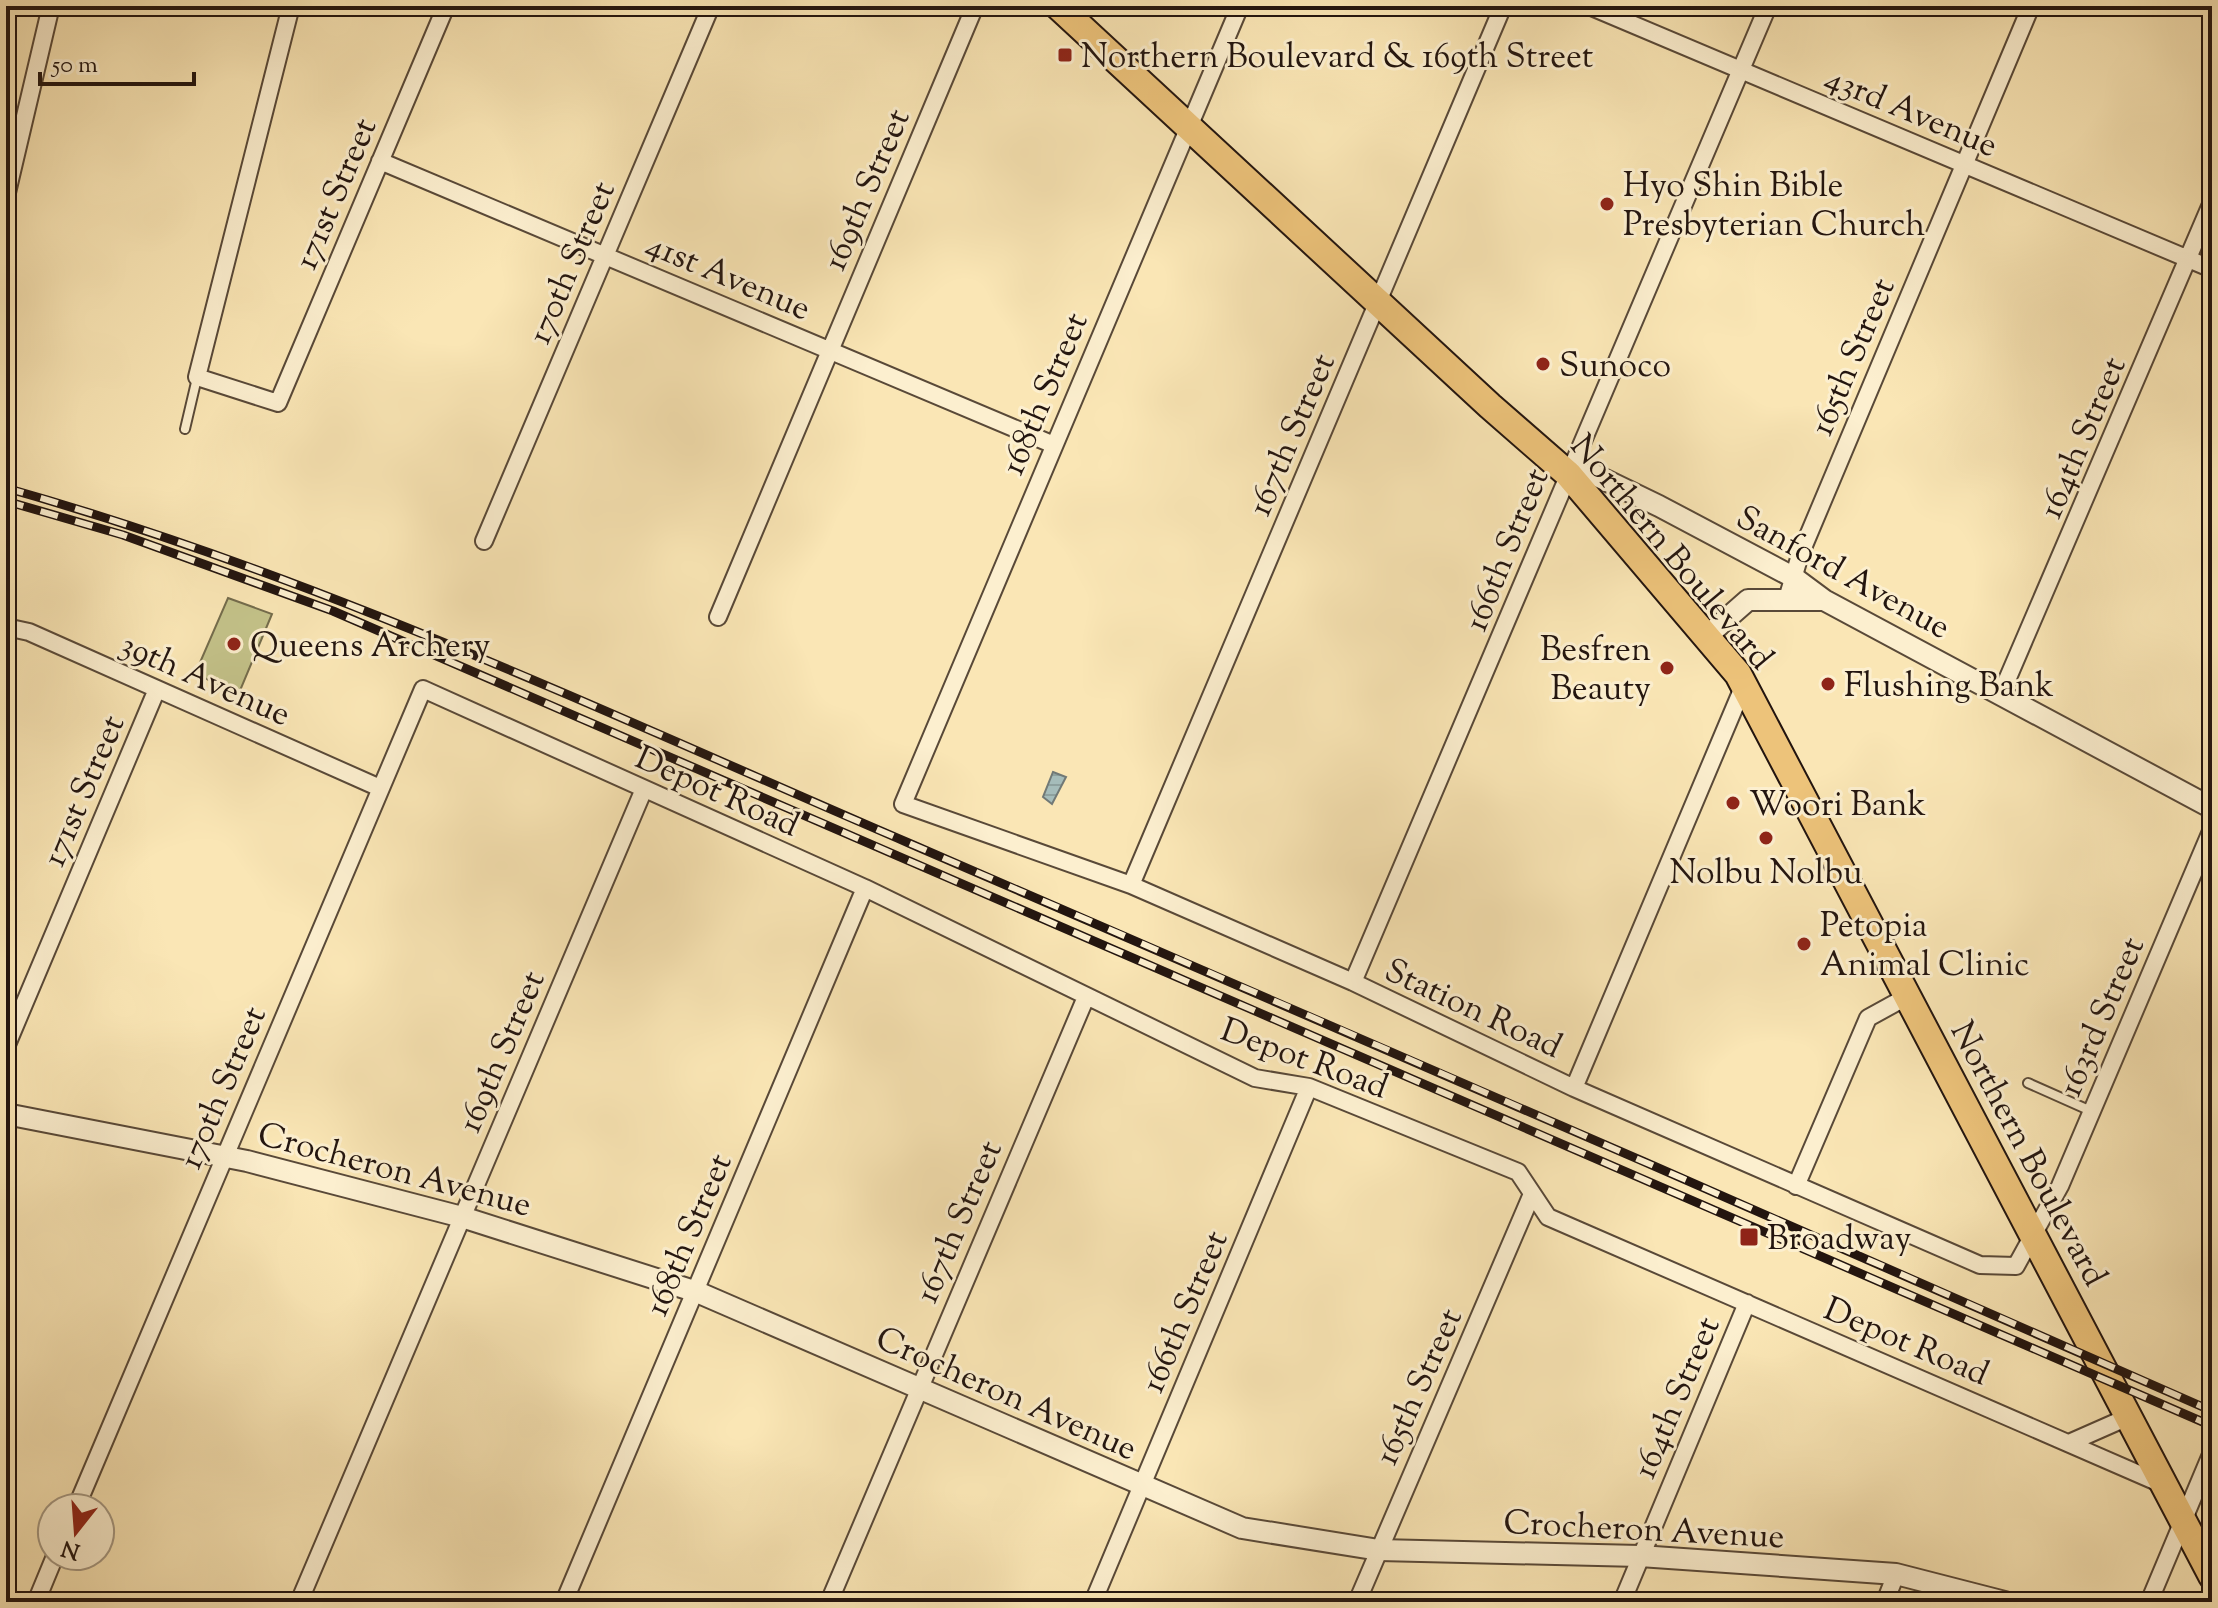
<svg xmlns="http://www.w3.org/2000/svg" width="2218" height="1608" viewBox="0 0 2218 1608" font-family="'Sorts Mill Goudy',serif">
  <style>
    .park { fill: #c4c38a; stroke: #746c4c; stroke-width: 2 }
    .water { fill: url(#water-rules); stroke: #717976; stroke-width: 2 }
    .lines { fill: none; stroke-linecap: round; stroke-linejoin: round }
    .service-casing { stroke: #594938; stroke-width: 12 }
    .minor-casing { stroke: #594938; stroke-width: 20 }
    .tertiary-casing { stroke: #594938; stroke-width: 24 }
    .primary-casing { stroke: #23150f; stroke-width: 30 }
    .service { stroke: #fcefcf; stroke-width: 8 }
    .minor { stroke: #fcefcf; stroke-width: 16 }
    .tertiary { stroke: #fcefcf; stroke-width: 20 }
    .primary { stroke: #edc37a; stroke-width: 26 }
    .rail-casing { stroke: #23150f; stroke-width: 9 }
    .rail { stroke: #fcefcf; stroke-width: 6; stroke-dasharray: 18; stroke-linecap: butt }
    .poi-dot { fill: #8f2418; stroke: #fcefcf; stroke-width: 3 }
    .labels { text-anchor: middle; stroke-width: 6; stroke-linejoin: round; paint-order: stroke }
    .poi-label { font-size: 34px; fill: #23150f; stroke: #fcefcf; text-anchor: start }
    .street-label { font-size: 34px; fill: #23150f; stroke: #fcefcf }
  </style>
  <defs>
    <pattern id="water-rules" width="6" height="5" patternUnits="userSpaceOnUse" patternTransform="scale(2)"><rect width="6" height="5" fill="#a5bcba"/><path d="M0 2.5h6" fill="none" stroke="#8ea19f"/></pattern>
  </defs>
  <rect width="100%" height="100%" fill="#fae6b5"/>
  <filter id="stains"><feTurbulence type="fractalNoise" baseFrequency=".0025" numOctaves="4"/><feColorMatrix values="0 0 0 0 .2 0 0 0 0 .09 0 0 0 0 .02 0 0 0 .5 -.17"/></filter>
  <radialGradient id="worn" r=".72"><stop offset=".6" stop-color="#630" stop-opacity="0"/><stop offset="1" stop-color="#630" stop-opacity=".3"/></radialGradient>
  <path class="park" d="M228,598l44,16 -33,79 -44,-19z"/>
  <path class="water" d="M1053,772l13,5 -14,27 -9,-7z"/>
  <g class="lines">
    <g class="service-casing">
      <path id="service" d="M6,121l16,4
        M185,429l12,-51
        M2028,1083l63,28"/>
    </g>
    <g class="minor-casing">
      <path id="minor" d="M291,6l-94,371 81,26 168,-397
        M1240,6l-337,798 228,81 222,97 221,106 406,177 36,1 44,-80 152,-357
        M1589,6l623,263
        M380,161l674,284
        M6,197l45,-191
        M484,541l227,-535
        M1787,599l13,-44 231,-549
        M718,617l257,-611
        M6,627l23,5 351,156
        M2001,694l211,-492
        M1131,885l372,-879
        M1353,982l415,-976
        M6,1047l151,-358
        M1574,1088l170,-403
        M1796,1186l72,-168 40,-22
        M2069,1443l59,-26
        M76,1508l347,-819 442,199 390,190 54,9 209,85 30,45 616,268
        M36,1602l19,-46
        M299,1602l345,-813
        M564,1602l301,-714
        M829,1602l257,-605
        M1093,1602l216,-515
        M1357,1602l175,-408
        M1622,1602l125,-299
        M1885,1602l11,-28
        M2149,1602l63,-150"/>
    </g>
    <g class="tertiary-casing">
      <path id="tertiary" d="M1568,474l27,1 64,31 134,71 31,23 388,208
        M1707,636l41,-36h76
        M6,1114l241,47 215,56 235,75 545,236 137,22 261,6 256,18 109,28"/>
    </g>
    <g class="primary-casing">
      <path id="primary" d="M1058,6l432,400 78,68 170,200 474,902"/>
    </g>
    <use href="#service" class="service"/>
    <use href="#minor" class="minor"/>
    <use href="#tertiary" class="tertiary"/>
    <use href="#primary" class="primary"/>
    <g class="rail-casing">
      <path id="rail" d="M6,488c313,88 607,228 905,356 435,187 868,376 1301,567
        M6,501l117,34 210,76 1879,815"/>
    </g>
    <use href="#rail" class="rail"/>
  </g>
  <g class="poi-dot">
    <rect x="1057" y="47" width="16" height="16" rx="4"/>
    <circle cx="1607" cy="204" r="8"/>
    <circle cx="1543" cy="364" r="8"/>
    <circle cx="234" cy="644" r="8"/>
    <circle cx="1667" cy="668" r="8"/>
    <circle cx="1828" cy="684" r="8"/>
    <circle cx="1733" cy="803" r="8"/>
    <circle cx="1766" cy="838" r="8"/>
    <circle cx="1804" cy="944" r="8"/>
    <rect x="1739" y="1227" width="20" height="20" rx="4"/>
  </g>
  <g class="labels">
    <g class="poi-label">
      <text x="1081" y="67">Northern Boulevard &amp; 169th Street</text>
      <text x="1623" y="196">Hyo Shin Bible<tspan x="1623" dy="39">Presbyterian Church</tspan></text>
      <text x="1559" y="376">Sunoco</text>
      <text x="250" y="656">Queens Archery</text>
      <text x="1651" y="660" text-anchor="end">Besfren<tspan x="1651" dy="39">Beauty</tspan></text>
      <text x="1844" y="696">Flushing Bank</text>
      <text x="1749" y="815">Woori Bank</text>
      <text x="1766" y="883" text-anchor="middle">Nolbu Nolbu</text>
      <text x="1820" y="936">Petopia<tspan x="1820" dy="39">Animal Clinic</tspan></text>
      <text x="1767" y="1249">Broadway</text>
    </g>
    <g class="street-label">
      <text transform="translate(1912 110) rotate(23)" y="12">43rd Avenue</text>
      <text transform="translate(865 189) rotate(-67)" y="12">169th Street</text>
      <text transform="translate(334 193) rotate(-67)" y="12">171st Street</text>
      <text transform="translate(570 262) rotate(-67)" y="12">170th Street</text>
      <text transform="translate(729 275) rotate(23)" y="12">41st Avenue</text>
      <text transform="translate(1851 356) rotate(-67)" y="12">165th Street</text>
      <text transform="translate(1043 393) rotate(-67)" y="12">168th Street</text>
      <text transform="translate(1290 434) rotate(-67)" y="12">167th Street</text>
      <text transform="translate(2081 437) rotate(-67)" y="12">164th Street</text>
      <text transform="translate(1505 549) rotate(-68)" y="12">166th Street</text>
      <text transform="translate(1673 551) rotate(50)" y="12">Northern Boulevard</text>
      <text transform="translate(1844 571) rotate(29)" y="12">Sanford Avenue</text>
      <text transform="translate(206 678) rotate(24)" y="12">39th Avenue</text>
      <text transform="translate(82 790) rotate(-67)" y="12">171st Street</text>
      <text transform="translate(718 790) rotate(24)" y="12">Depot Road</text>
      <text transform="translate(1474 1007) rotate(25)" y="12">Station Road</text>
      <text transform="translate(2100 1016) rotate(-67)" y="12">163rd Street</text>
      <text transform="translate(500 1051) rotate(-67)" y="12">169th Street</text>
      <text transform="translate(1305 1057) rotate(20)" y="12">Depot Road</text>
      <text transform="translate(221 1087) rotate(-67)" y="12">170th Street</text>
      <text transform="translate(2030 1153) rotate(62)" y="12">Northern Boulevard</text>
      <text transform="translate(395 1168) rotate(15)" y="12">Crocheron Avenue</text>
      <text transform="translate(957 1221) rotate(-67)" y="12">167th Street</text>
      <text transform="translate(687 1234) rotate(-67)" y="12">168th Street</text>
      <text transform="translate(1183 1311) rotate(-67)" y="12">166th Street</text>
      <text transform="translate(1907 1340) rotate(23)" y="12">Depot Road</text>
      <text transform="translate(1417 1386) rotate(-66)" y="12">165th Street</text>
      <text transform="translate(1007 1392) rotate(24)" y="12">Crocheron Avenue</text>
      <text transform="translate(1675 1397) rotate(-67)" y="12">164th Street</text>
      <text transform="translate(1644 1528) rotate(3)" y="12">Crocheron Avenue</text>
    </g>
  </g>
  <rect width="2218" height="1608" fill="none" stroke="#fae6b5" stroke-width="32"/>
  <rect x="8" y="8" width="2202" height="1592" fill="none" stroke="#23150f" stroke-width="4"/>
  <rect x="16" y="16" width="2186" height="1576" fill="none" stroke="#23150f" stroke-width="2"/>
  <g transform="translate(76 1532) rotate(197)"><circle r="38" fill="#fcefcf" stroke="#a59882" stroke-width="2"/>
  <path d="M0-6L14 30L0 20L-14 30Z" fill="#8f2418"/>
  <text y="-12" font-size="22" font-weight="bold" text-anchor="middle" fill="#23150f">N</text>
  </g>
  <path d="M40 72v12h154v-12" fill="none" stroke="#23150f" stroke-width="4"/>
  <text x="52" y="72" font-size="24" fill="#23150f" stroke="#fcefcf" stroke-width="6" paint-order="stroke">50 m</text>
  <rect width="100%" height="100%" filter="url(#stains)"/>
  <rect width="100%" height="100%" fill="url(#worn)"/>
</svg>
